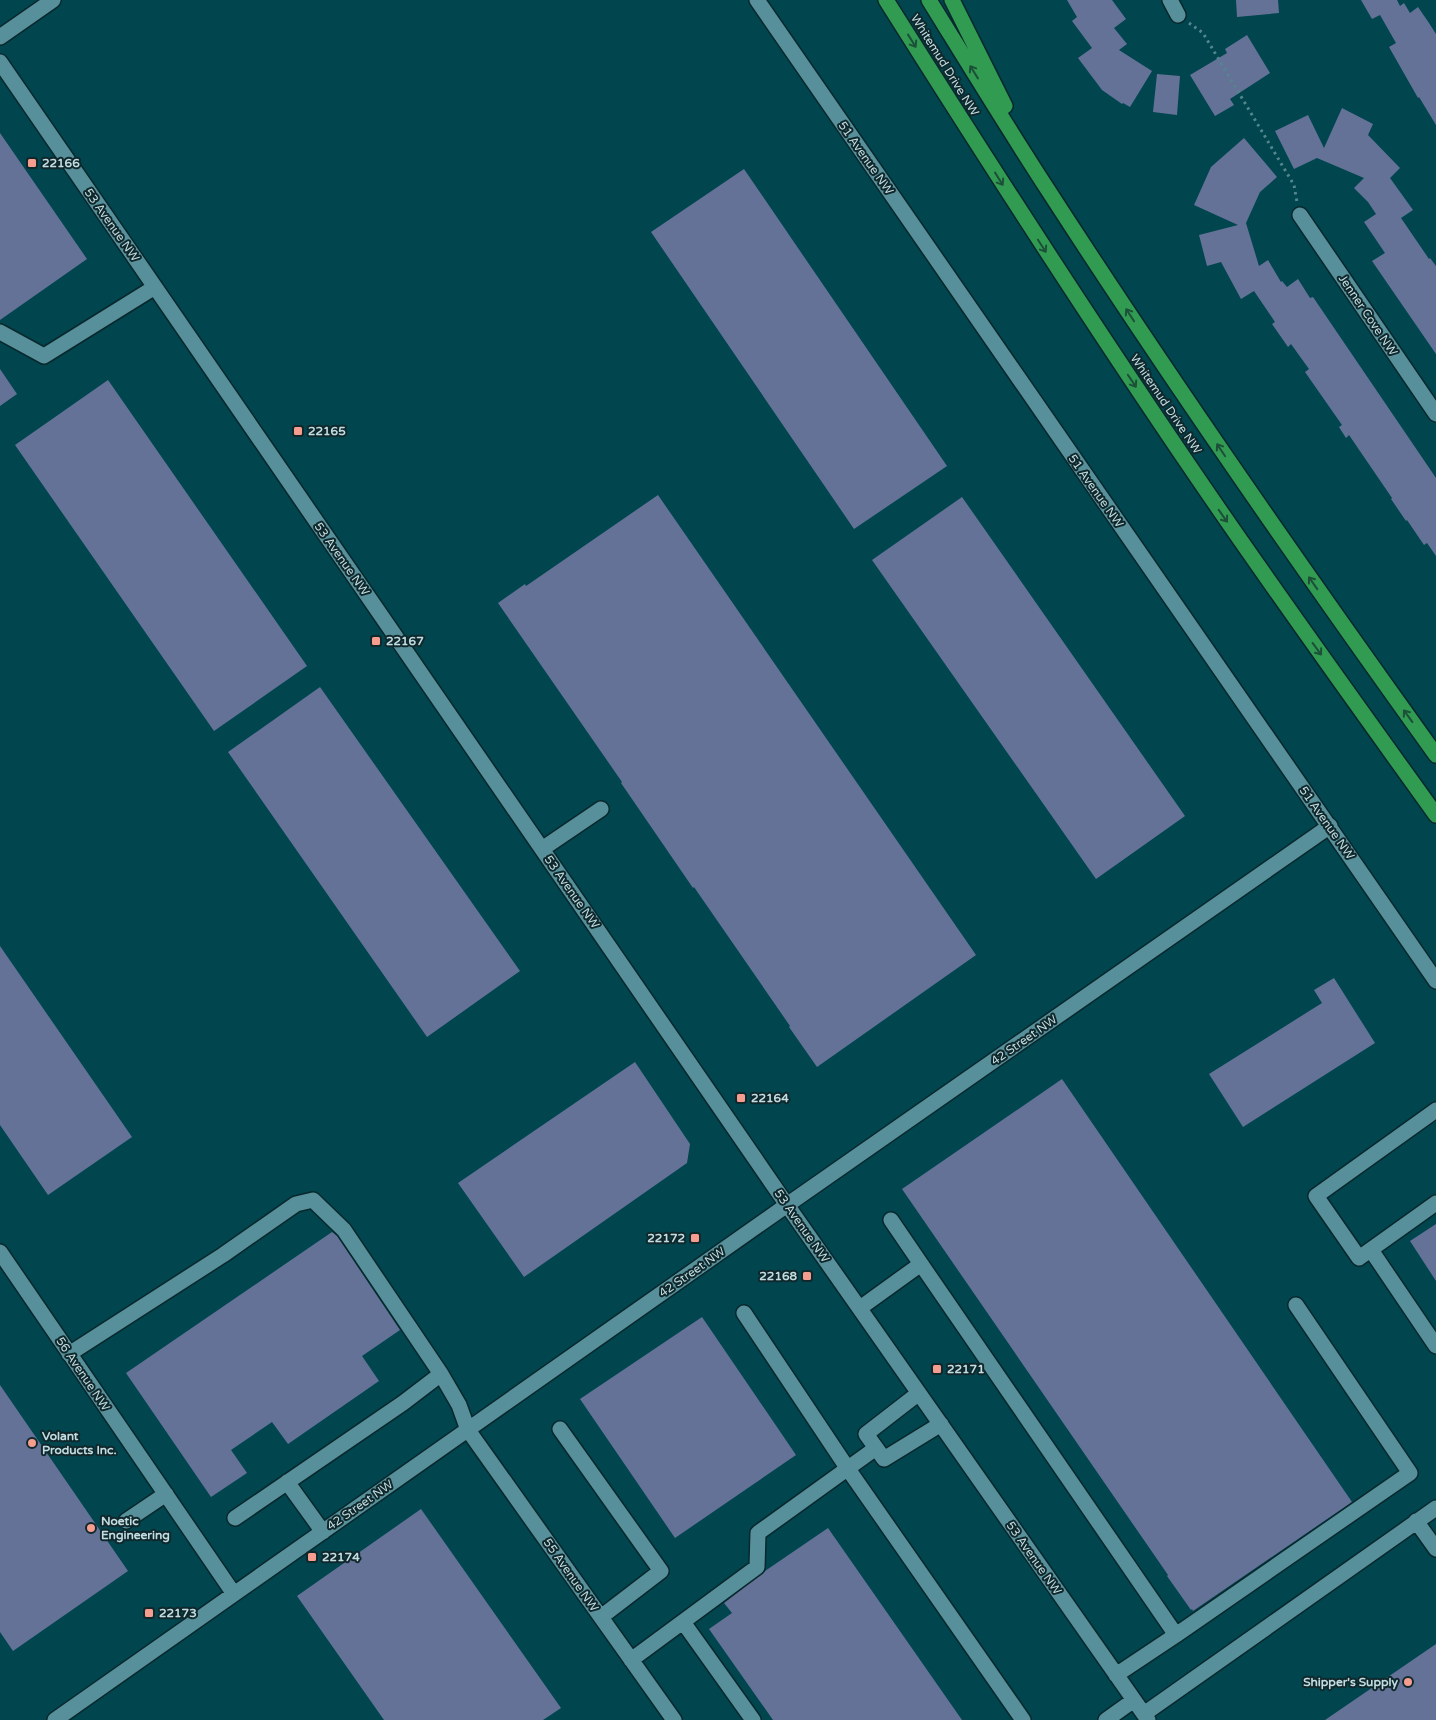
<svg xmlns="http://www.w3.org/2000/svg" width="1436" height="1720" viewBox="0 0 1436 1720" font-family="'Varela Round',sans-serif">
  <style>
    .building { fill: #657298 }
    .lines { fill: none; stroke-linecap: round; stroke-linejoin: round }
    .minor-casing { stroke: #09282d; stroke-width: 18 }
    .highway-casing { stroke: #09282d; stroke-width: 18 }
    .path { stroke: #53868d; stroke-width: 3; stroke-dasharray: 2.5 4; stroke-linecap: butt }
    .minor { stroke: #57909a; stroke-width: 15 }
    .highway { stroke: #319b51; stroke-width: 15 }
    .oneway { stroke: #1c5039 }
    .poi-dot { fill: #f59d8f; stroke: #10282c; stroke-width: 2 }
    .labels { text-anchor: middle; stroke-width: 4; stroke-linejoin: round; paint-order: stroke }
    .street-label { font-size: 12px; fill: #c1dde2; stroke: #10282c }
    .poi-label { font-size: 12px; font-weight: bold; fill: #c1dde2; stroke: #10282c; text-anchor: start }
  </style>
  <rect width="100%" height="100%" fill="#01454e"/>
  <path class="building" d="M1067,0h45l14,19 -12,9 13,16 -8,6 33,21 -22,36 -7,-4 -1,1 -20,-14 -24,-32 14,-10 -20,-27 5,-4z
    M1236,0h42l1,13 -42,4z
    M1361,0h36l3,6 4,-3 6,10 8,-6 11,16 7,11v91l-17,-28 -1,1 -29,-51 7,-4 -16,-28 -8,4z
    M1247,35l23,38 -40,26 4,6 -19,11 -25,-41 37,-22 -2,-4z
    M1157,74l23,2 -3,39 -24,-3z
    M1342,108l31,16 -5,11 32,33 -10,10 23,32 -12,8 28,41 1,-1 6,8v88l-64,-93 13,-8 -21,-31 12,-8 -8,-12 -14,-14 10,-10 -47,-20 -23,11 -19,-38 33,-16 16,33z
    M0,133l87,126 -87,61z
    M1244,138l33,39 -17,15 -14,31 13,43 9,-6 13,22 1,-1 5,6 11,-8 12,19 3,-1 123,181v78l-9,-13 -3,2 -17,-25 -1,1 -15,-22 1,-1 -43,-63 -3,3 -7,-11 3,-2 -37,-53 4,-3 -18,-25 -3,3 -16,-23 3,-2 -21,-31 -13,8 -20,-37 -14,4 -8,-31 39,-10 -44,-20 17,-38z
    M744,169l203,297 -93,63 -203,-297z
    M0,369l17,25 -17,12z
    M108,380l199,286 -93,65 -199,-286z
    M658,495l318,460 -159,112 -28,-40 1,-1 -96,-139 -1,1 -72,-105 1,-1 -124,-179 27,-19 1,2z
    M962,497l223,319 -89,63 -224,-319z
    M320,687l200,284 -93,66 -199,-285z
    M0,946l132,191 -84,58 -48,-70z
    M1334,978l41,65 -132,84 -34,-53 113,-71 -8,-13z
    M635,1062l55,82 -3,19 -163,114 -66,-94z
    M1062,1079l290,423 -159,109 -1,-2 -1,1 -24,-34 1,-1 -266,-386z
    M1436,1224v57l-26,-40z
    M332,1232l5,4 63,94 -38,26 17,25 -91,63 -16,-22 -41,28 16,23 -36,24 -85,-124z
    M702,1317l94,138 -121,83 -95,-139z
    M0,1385l128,186 -115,80 -13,-19z
    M421,1509l140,199 -18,12h-159l-87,-124z
    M828,1528l134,192h-189l-64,-91 23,-16 -8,-10 41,-32z
    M1436,1644v76h-111z"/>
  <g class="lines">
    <g class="minor-casing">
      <path id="minor" d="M757,0l679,981
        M1170,0l8,15
        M0,37l53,-37
        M0,62l787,1143 361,515
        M1300,215l136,199
        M0,332l44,24 111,-69
        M542,849l59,-40
        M1436,1110l-120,86 43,62 77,-55
        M891,1220l30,44
        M1371,1250l65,96
        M0,1252l234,342
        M860,1308l61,-44 255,371 -60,40
        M744,1313l104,156 175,251
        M69,1354l154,-99 73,-51 17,-4 31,30 97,144 18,31 9,25 206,290
        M919,1393l-53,41 18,25 57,-35
        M560,1429l101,142 -60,46
        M287,1482l36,50
        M235,1518l168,-115 38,-29
        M126,1521l40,-27
        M1416,1521l20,28
        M683,1622l70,98
        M1176,1635l234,-162 -114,-168
        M631,1660l126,-93 1,-34 118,-85
        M1144,1714l292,-206
        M55,1720l732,-515 543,-379
        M1106,1720l28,-20"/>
    </g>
    <g class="highway-casing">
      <path id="highway" d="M886,0c102,162 205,322 313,480 77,113 157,224 237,335
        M929,0c39,63 78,127 119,190 124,192 255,380 388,565
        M952,0l53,106"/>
    </g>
    <path class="path" d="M1189,23l14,10 91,152 3,17"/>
    <use href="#minor" class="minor"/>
    <use href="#highway" class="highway"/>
  </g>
  <defs><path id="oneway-shaft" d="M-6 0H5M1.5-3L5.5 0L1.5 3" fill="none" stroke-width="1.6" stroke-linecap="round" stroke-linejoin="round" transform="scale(1.25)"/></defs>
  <g class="oneway">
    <use href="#oneway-shaft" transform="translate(912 41) rotate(58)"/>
    <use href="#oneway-shaft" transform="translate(974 72) rotate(-122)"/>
    <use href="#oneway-shaft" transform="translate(999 179) rotate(58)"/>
    <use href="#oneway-shaft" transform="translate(1042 246) rotate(57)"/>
    <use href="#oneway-shaft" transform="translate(1130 315) rotate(-123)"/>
    <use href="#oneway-shaft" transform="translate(1132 381) rotate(56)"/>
    <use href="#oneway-shaft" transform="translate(1221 450) rotate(-124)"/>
    <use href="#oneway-shaft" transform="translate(1223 516) rotate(55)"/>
    <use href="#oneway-shaft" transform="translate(1313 583) rotate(-125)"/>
    <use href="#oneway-shaft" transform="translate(1317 649) rotate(54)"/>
    <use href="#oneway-shaft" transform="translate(1408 716) rotate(-126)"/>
  </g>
  <g class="poi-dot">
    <rect x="27" y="158" width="10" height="10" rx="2.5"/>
    <rect x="293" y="426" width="10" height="10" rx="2.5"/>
    <rect x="371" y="636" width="10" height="10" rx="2.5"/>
    <rect x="736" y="1093" width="10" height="10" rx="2.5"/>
    <rect x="690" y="1233" width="10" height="10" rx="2.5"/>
    <rect x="802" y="1271" width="10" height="10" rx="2.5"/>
    <rect x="932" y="1364" width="10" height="10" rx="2.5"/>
    <circle cx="32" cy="1443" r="5"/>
    <circle cx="91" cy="1528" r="5"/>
    <rect x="307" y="1552" width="10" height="10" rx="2.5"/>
    <rect x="144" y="1608" width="10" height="10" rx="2.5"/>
    <circle cx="1408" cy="1682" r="5"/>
  </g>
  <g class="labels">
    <g class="street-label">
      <text transform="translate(945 65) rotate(58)" y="4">Whitemud Drive NW</text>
      <text transform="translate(866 158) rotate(55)" y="4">51 Avenue NW</text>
      <text transform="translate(112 225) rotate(55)" y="4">53 Avenue NW</text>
      <text transform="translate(1368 315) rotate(56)" y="4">Jenner Cove NW</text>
      <text transform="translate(1166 404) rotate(56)" y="4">Whitemud Drive NW</text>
      <text transform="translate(1096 491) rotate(55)" y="4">51 Avenue NW</text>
      <text transform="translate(342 559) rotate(55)" y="4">53 Avenue NW</text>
      <text transform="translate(1327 823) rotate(55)" y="4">51 Avenue NW</text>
      <text transform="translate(572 892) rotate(55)" y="4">53 Avenue NW</text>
      <text transform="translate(1024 1040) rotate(-35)" y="4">42 Street NW</text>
      <text transform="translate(802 1226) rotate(55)" y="4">53 Avenue NW</text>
      <text transform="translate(692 1272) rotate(-35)" y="4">42 Street NW</text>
      <text transform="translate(83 1374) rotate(56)" y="4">56 Avenue NW</text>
      <text transform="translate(360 1505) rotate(-35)" y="4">42 Street NW</text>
      <text transform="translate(1034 1558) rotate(55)" y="4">53 Avenue NW</text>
      <text transform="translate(571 1575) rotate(55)" y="4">55 Avenue NW</text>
    </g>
    <g class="poi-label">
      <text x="42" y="167">22166</text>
      <text x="308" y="435">22165</text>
      <text x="386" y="645">22167</text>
      <text x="751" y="1102">22164</text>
      <text x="685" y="1242" text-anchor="end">22172</text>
      <text x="797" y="1280" text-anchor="end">22168</text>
      <text x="947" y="1373">22171</text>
      <text x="42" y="1440">Volant<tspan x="42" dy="14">Products Inc.</tspan></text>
      <text x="101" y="1525">Noetic<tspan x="101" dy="14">Engineering</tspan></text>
      <text x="322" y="1561">22174</text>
      <text x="159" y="1617">22173</text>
      <text x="1398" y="1686" text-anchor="end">Shipper's Supply</text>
    </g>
  </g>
</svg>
